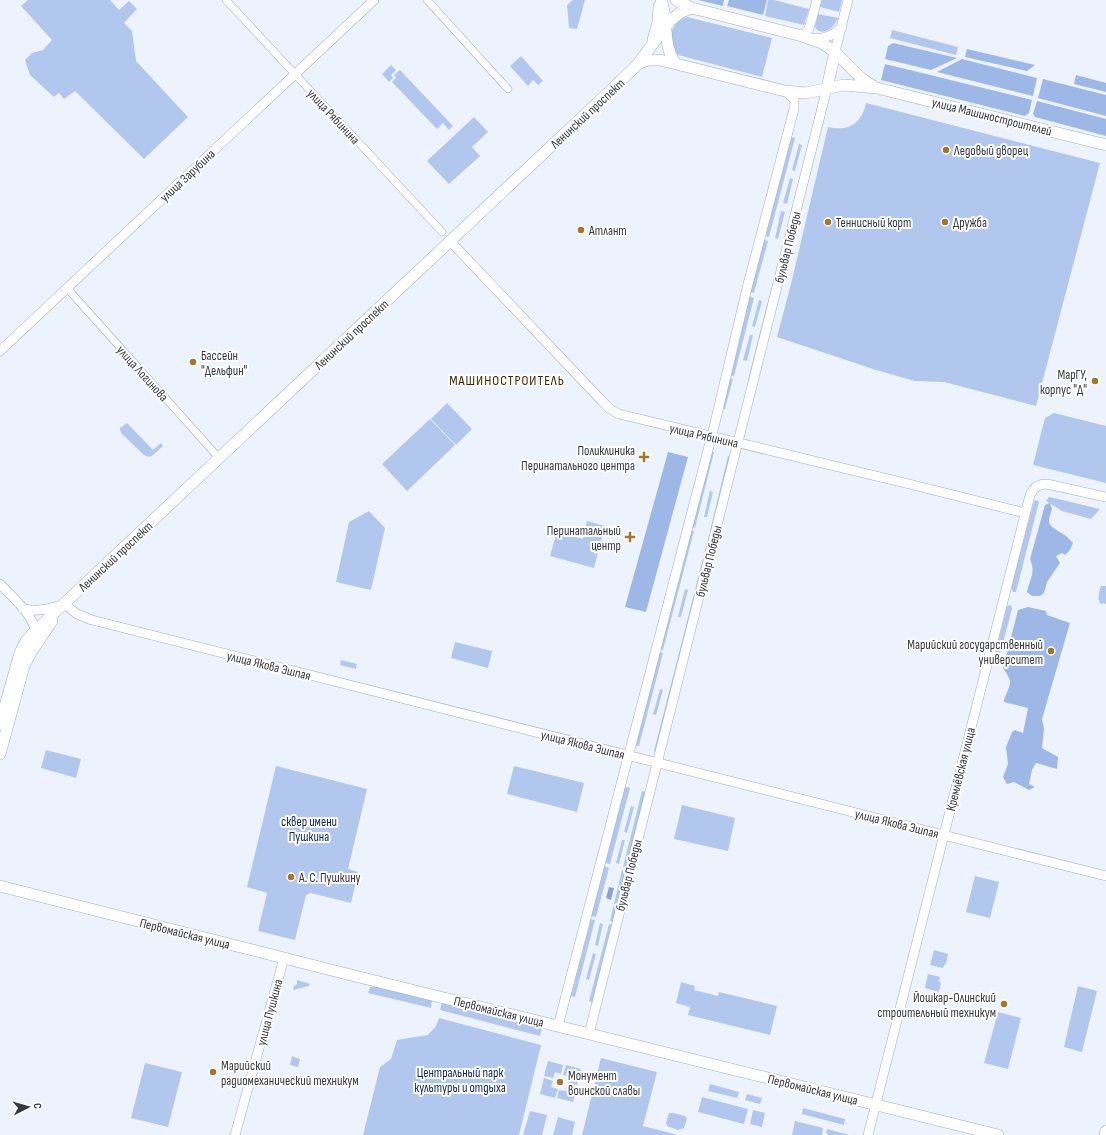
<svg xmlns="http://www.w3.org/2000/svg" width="1106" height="1135" viewBox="0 0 1106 1135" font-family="'Sofia Sans Condensed',sans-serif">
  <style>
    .green { fill: #b2c7ed }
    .forest { fill: #9db7e6 }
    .water { fill: #8aa3d2 }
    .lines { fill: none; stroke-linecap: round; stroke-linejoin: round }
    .street-casing { stroke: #9facc4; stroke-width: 8 }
    .secondary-casing { stroke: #9facc4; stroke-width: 10 }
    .primary-casing { stroke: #9facc4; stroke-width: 12 }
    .street { stroke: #fff; stroke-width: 7 }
    .secondary { stroke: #fff; stroke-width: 9 }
    .primary { stroke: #fff; stroke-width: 11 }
    .poi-dot { fill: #a37628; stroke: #fff; stroke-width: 1.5 }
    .labels { text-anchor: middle; stroke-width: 4; stroke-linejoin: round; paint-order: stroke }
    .street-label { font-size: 13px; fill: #353a44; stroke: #fff }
    .poi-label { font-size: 13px; fill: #353a44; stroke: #fff; text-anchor: start }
    .park-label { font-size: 13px; fill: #0d275e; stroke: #fff }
    .neighbourhood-label { font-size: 14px; letter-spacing: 1px; fill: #3d2801; stroke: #fff }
  </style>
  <rect width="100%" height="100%" fill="#edf3fd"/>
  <path class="green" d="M28,0h82l9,10 10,-9 8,8 -13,14 8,8 4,30 52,56 -44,42 -69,-68 -11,8 -5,-6 -5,4 -24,-22 -5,-15 7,-7 11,-3 9,-10 -31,-34z
    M573,0h12l-8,29 -8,-1 -2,-23z
    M768,0h6l35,9 -5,16 -39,-9z
    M821,0h21l-3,12 -19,-5z
    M818,14l20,4c-3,10 -17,20 -23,9z
    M687,17l85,21 -10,39 -84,-22c-13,-13 -8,-33 9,-38z
    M892,30l66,17 -2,8 -66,-17z
    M521,56l22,25 -5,4 -5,-5 -5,6 -18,-20z
    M391,65l5,5 -5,5 2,3 -4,4 -7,-8z
    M400,70l53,56 -4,4 -6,-7 -6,6 -45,-47 4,-4 -2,-3z
    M866,103l234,60 -64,243 -92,-24 -29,-1 -39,-11 -99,-33 15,-57 36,-153c21,5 34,-4 38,-24z
    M474,117l14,15 -16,15 8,9 -31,28 -22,-23z
    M790,137l5,1 -26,99 -4,-1z
    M799,144l3,1 -7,26 -3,-1z
    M790,178l3,1 -6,25 -4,-1z
    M781,211l4,1 -7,27 -3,-1z
    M763,240l5,1 -14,52 -4,-1z
    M749,296l5,2 -20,78 -5,-1z
    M759,300l3,1 -7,26 -3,-1z
    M768,301l4,1 -20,79 -4,-1z
    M750,335h3l-6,26 -4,-1z
    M729,378l4,1 -8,30 -4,-1z
    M447,403l25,26 -16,16 -25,-26z
    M1054,413l52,13v57l-73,-18 12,-47z
    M430,419l25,26 -48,46 -25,-27z
    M127,423l26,27 8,-7 2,3 -10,9 -4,2 -5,-2 -23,-22 -1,-5z
    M711,451l3,1 -19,76 -4,-1z
    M728,456l4,1 -19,75 -3,-1z
    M710,491l3,1 -6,25h-3z
    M1049,497l5,1 46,11 -9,10 -29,-8 -16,-10z
    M1037,500l2,2 -23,90h-3l-2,-4 23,-87z
    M369,511l16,17 -14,62 -35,-8 13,-60z
    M587,521l18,5 -11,42 -44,-12 7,-24 26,7z
    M691,530l3,1 -31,119 -3,-1z
    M709,535l3,1 -54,216 -4,-1z
    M1101,586h5v18l-3,-1 -1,2c-6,-5 -3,-13 -1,-19z
    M685,589l3,1 -7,27h-3z
    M1011,605l1,4 -15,56h-3l-1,-2 14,-57z
    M455,642l37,9 -4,17 -37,-10z
    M659,652l4,1 -24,93h-4z
    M341,660l16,4 -1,5 -16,-4z
    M660,689l3,1 -7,25 -3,-1z
    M46,750l35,9 -5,19 -35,-10z
    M276,766l91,23 -19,80 10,3 -7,31 -40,-10 -5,2 -11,45 -37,-9 9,-38 -20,-6z
    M514,766l70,17 -7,29 -70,-18z
    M625,787l5,1 -20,76 -5,-1z
    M642,791l5,1 -19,76 -5,-1z
    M682,805l53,13 -7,33 -54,-12z
    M631,806l3,1 -7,26 -3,-1z
    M622,840h3l-6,24 -3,-1z
    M604,866l5,2 -13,49 -5,-1z
    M622,870l5,2 -12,50 -5,-1z
    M975,876l24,6 -9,36 -24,-6z
    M591,919l4,1 -20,77 -4,-1z
    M600,923l3,1 -5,22 -3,-1z
    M609,924l5,1 -20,78 -5,-2z
    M934,950l14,4 -2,10 -2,1 -1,3 -13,-3z
    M593,953l3,1 -7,26 -3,-1z
    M928,974l12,3 -1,5 2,1 -2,9 -14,-4z
    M297,980l13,4 -1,2 -16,4 1,-4 3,-2z
    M681,982l14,4 -1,4 24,6 1,-4 58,14 -7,29 -82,-20 2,-8 -14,-4z
    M1078,986l19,5 -15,61 -18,-5z
    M370,987h13l47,12 2,2 -1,7 -63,-15z
    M442,1002l100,26 -2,8 -100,-26z
    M998,1012l23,6 -13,51 -24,-6z
    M439,1018l102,27 -22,90h-156l17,-68 11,-8 6,-19 31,-5 8,-9z
    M292,1056l8,3 -2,8 -8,-2z
    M601,1058l56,14 -14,54 35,9h-96z
    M548,1061l15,4 -2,9 -6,-2 -2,6 -9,-2z
    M145,1063l37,9 -14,55 -37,-9z
    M566,1065l15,4 -4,16 -9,-3 1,-6 -6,-1z
    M544,1078l9,3 -2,6 7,2 -3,9 -15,-4z
    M710,1084l29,8 -2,6 -29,-7z
    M567,1085l10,2 -4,15 -16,-4 2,-8 7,1z
    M747,1094l15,4 -2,6 -15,-4z
    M702,1097l46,12 -4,15 -46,-12z
    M803,1108l42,11 -1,6 -42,-11z
    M753,1110l12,3 -3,14 -12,-3z
    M530,1111l17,4 -5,20h-19z
    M669,1113h4l12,3 2,3 -3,9 -6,2 -11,-4 -1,-3z
    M558,1117l17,5 -3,13h-19z
    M795,1121l28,7 -1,7h-30z
    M827,1129l23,6h-22v-1l-2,-1z"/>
  <path class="forest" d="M698,0h26l-1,6z
    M729,0h38l-4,15 -36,-9z
    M893,43l64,15 -26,12 -46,-11 3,-13z
    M967,49l68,16 -8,6 -62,-14z
    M962,59l75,19 -4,18 -96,-24z
    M885,64l147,36 -3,13 -4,3 -144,-36z
    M1076,75l30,8v9l-32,-8z
    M1043,79l63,16v21l-68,-18z
    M1037,101l69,18v17l-71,-19 -2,-3z
    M668,452l20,5 -42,155 -21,-5z
    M1050,503l2,6c-6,17 -3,16 11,25 4,2 7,6 10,9l-3,7 -5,5 -3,-2 -6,3 4,7 -13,19 -3,11 -4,3h-8l-5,-4c3,-14 9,-19 3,-33l15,-54z
    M1028,607l18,4 1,4 23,8 -28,96 2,10 -2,19 16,9 -1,12 -21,-6 -4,7 -3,14 6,3 -6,3 -15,-8 -7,2 -4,-7 5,-13 -2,-17 6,-15 3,-2 8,3 5,-25 -24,-6v-2c6,-16 10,-17 -1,-32l15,-58z"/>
  <path class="water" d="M609,887l5,1 -3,12 -5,-2z"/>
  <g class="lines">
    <g class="street-casing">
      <path id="street" d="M226,0l216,232
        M427,0l81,89
        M67,288l152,170"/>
    </g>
    <g class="secondary-casing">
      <path id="secondary" d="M802,36l7,-7 8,-29
        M813,39c13,-1 20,-3 29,-12
        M835,52l13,-52
        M450,241l152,160 8,8 9,5 286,69 120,30
        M0,351l374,-351
        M0,584c11,12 38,34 35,52
        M23,609c15,3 26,0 41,-5l13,10 15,6 1014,256
        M558,1026l156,-599 33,-139 47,-179v-10l-9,-8
        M589,1034l238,-946
        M235,1135l49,-177
        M868,1135l162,-640c4,-8 8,-11 17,-11l59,13"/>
    </g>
    <g class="primary-casing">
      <path id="primary" d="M661,0c8,21 1,44 14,63
        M676,0l16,8 110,28 20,7 13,9 26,26 12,8
        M653,40l5,-17 1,-17
        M638,64l10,-4h12l125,31 21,2 38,-8 33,3 229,57
        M827,88l8,-36
        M0,724l20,-71 6,-12 10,-11 575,-540 26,-25 33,-44 11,-9 11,-4
        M0,754l24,-88 6,-12 22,-33
        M0,886l347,88 651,161
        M1105,1135l1,-4"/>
    </g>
    <use href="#street" class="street"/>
    <use href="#secondary" class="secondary"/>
    <use href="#primary" class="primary"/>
  </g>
  <g class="poi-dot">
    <circle cx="946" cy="150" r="4"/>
    <circle cx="828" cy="222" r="4"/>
    <circle cx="945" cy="222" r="4"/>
    <circle cx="581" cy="230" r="4"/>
    <circle cx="193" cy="362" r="4"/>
    <circle cx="1095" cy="381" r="4"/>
    <path d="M642 451h4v4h4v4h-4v4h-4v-4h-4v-4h4z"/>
    <path d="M628 531h4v4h4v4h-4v4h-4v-4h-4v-4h4z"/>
    <circle cx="1051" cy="651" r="4"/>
    <circle cx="291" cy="877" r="4"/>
    <circle cx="1004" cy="1004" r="4"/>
    <circle cx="213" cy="1072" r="4"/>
    <circle cx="560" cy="1082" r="4"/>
  </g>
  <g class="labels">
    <g class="street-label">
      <text transform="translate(587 113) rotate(-43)" y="5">Ленинский проспект</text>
      <text transform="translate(334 116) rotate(47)" y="5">улица Рябинина</text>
      <text transform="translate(992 116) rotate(14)" y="5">улица Машиностроителей</text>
      <text transform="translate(187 175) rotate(-43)" y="5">улица Зарубина</text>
      <text transform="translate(787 247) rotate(-76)" y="5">бульвар Победы</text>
      <text transform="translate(351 334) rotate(-43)" y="5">Ленинский проспект</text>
      <text transform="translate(143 373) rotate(48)" y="5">улица Логинова</text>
      <text transform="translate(704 435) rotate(13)" y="5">улица Рябинина</text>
      <text transform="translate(115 556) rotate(-43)" y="5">Ленинский проспект</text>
      <text transform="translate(708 561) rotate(-76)" y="5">бульвар Победы</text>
      <text transform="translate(269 665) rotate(14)" y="5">улица Якова Эшпая</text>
      <text transform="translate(583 744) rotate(14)" y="5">улица Якова Эшпая</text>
      <text transform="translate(960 769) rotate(-76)" y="5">Кремлёвская улица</text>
      <text transform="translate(897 823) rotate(14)" y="5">улица Якова Эшпая</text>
      <text transform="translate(628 875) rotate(-76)" y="5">бульвар Победы</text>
      <text transform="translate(185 933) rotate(14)" y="5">Первомайская улица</text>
      <text transform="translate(499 1011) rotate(14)" y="5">Первомайская улица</text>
      <text transform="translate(269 1012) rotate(-75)" y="5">улица Пушкина</text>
      <text transform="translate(813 1089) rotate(14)" y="5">Первомайская улица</text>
    </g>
    <g class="poi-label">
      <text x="954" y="155">Ледовый дворец</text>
      <text x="836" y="227">Теннисный корт</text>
      <text x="953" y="227">Дружба</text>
      <text x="589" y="235">Атлант</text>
      <text x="201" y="360">Бассейн<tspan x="201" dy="15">"Дельфин"</tspan></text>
      <text x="1087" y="379" text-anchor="end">МарГУ,<tspan x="1087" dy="15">корпус "Д"</tspan></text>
      <text x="635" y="455" text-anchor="end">Поликлиника<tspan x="635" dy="15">Перинатального центра</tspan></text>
      <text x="621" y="535" text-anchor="end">Перинатальный<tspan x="621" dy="15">центр</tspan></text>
      <text x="1043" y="649" text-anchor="end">Марийский государственный<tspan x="1043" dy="15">университет</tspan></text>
      <text x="299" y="882">А. С. Пушкину</text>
      <text x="996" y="1002" text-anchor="end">Йошкар-Олинский<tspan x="996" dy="15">строительный техникум</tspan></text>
      <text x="221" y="1070">Марийский<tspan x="221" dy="15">радиомеханический техникум</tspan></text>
      <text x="568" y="1080">Монумент<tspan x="568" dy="15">воинской славы</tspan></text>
    </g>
    <g class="park-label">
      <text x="309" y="826">сквер имени<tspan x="309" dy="15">Пушкина</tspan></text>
      <text x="460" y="1077">Центральный парк<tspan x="460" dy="15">культуры и отдыха</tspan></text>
    </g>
    <g class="neighbourhood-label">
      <text x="507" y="385">МАШИНОСТРОИТЕЛЬ</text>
    </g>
  </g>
  <g transform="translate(28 1107) rotate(84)" stroke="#ffffff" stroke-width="3" paint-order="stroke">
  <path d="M0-3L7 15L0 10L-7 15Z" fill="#353a44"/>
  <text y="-6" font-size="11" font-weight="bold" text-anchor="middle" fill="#353a44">С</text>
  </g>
</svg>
